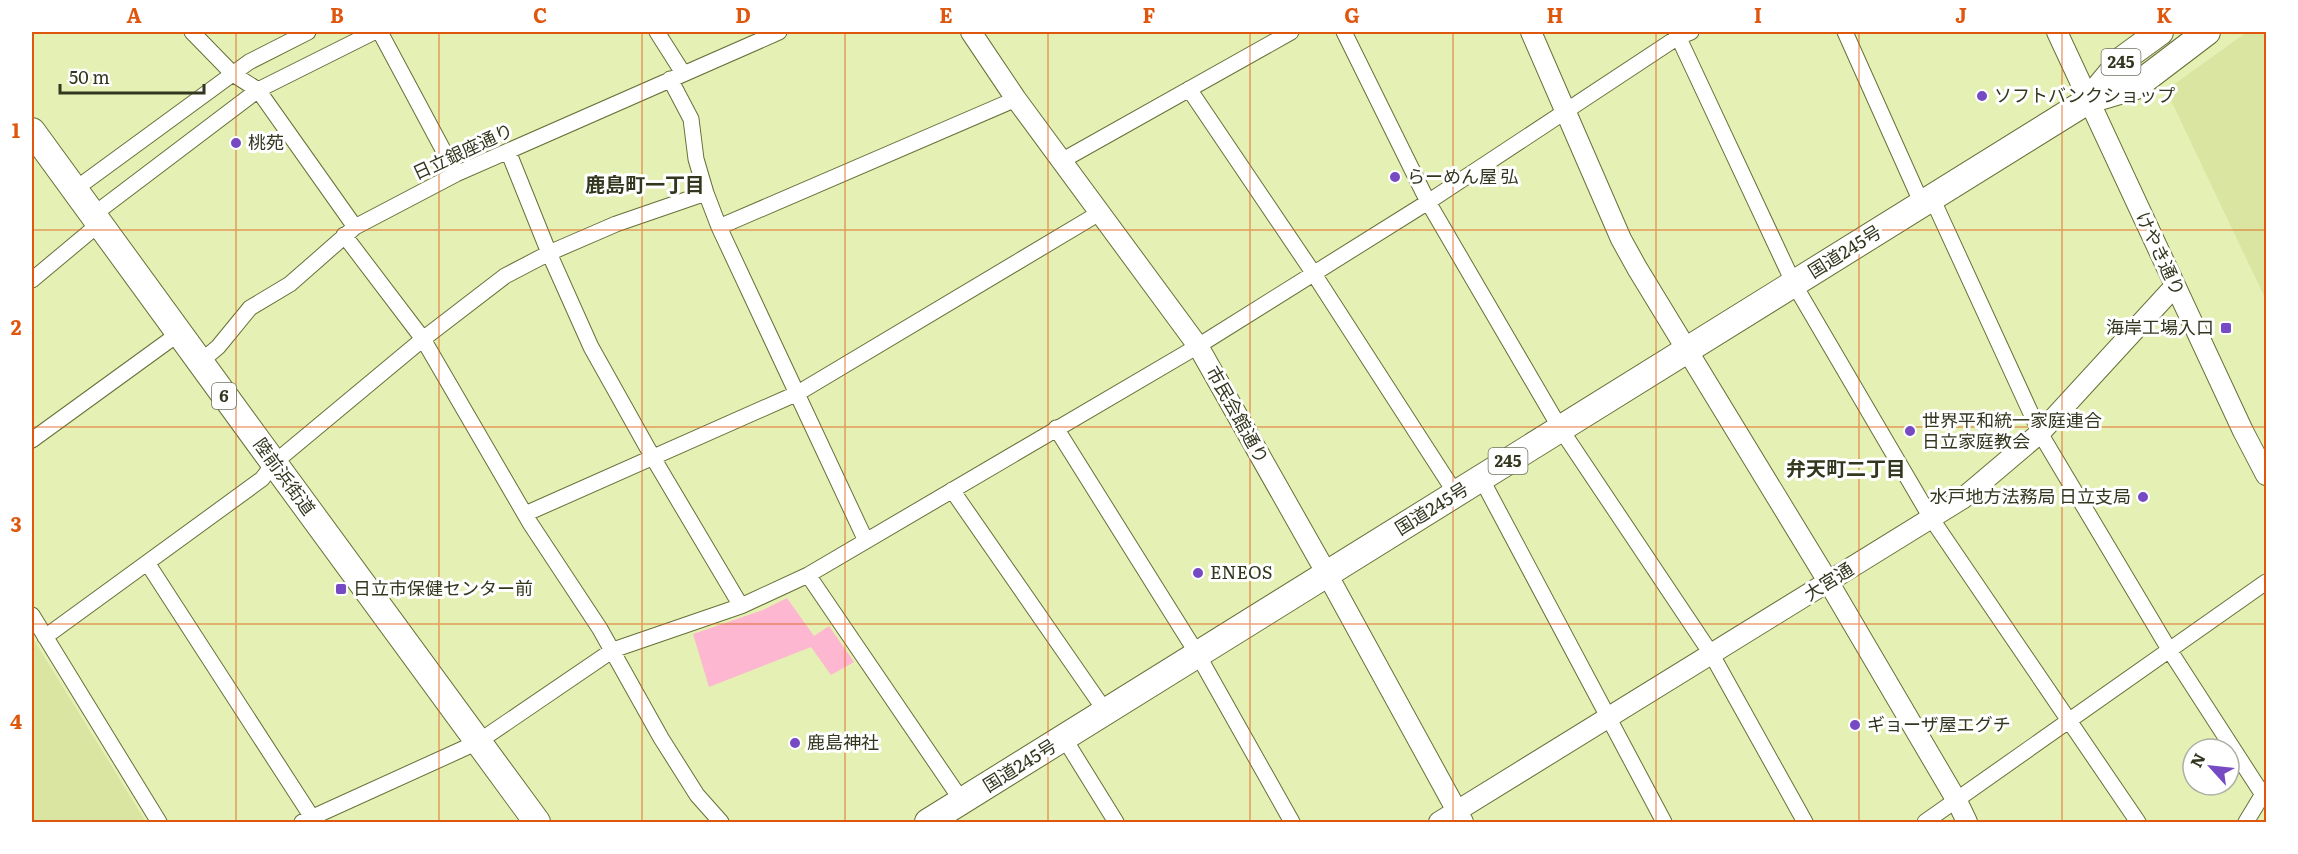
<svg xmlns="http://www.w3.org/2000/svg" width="2298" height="854" viewBox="0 0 2298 854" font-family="Literata,'Noto Sans JP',serif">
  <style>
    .built { fill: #dae5a2 }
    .green { fill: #feb7d0 }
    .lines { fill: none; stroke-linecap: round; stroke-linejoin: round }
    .minor-casing { stroke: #677038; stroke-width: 17 }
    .tertiary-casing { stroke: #677038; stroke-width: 22 }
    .trunk-casing { stroke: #677038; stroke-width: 28 }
    .minor { stroke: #fff; stroke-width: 15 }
    .tertiary { stroke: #fff; stroke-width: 20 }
    .trunk { stroke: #fff; stroke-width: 26 }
    .grid { fill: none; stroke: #df570d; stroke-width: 1.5; stroke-opacity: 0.55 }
    .poi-dot { fill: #764ac2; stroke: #fff; stroke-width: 2 }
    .labels { text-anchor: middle; stroke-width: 6; stroke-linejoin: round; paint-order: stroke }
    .shield { fill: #fff; stroke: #707362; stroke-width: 1.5 }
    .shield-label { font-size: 16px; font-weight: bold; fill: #33371f }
    .poi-label { font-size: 18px; fill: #33371f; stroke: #fff; text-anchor: start }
    .street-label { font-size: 18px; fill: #33371f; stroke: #fff }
    .neighbourhood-label { font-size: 20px; font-weight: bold; fill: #33371f; stroke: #fff }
    .neatline { fill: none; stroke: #df570d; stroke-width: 2 }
    .grid-label { font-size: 20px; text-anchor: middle; font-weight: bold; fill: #df570d }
  </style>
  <rect width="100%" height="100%" fill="#e5f0b4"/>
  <path class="built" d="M2247,32h19v268l-100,-210z
    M32,637l114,185h-114z"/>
  <path class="green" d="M787,598l27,38 15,-10 25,36 -23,13 -20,-28 -102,40 -16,-53 70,-24z"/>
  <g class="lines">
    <g class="minor-casing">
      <path id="minor" d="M192,32l41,42 25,16 97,137
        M380,32l76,142
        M657,32l26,41
        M1344,32l84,170 132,226 152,227 93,167
        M1676,32l118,252 137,234 207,304
        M1845,32l77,172
        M670,79l21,40 5,40 10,34
        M1189,89l125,185 142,220
        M508,151l41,102 42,94 61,109 89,150
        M1063,160l228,-128
        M74,190l175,-128 59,-30
        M1932,198l108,235 130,218 93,144
        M93,215l165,-125 116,-58
        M719,227l147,314
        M344,235l79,104 107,184 70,106 61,109 36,57 24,27
        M32,280l67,-56
        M199,363l19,-16 32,-39 40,-24 65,-57 101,-53 323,-142
        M1056,428l142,227 94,167
        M32,440l146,-106
        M1481,478l183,344
        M952,490l154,222
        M525,514l273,-121 303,-181
        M148,564l167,258
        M808,575l154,226
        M32,615l127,207
        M45,637l217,-158 12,-16 149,-124 82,-63 44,-23 67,-29 90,-31 13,34 297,-128
        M1064,738l52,84
        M302,822l176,-80 135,-92 128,-44 67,-31 390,-229 230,-144 250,-165 13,-5
        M1925,822l341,-240
        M2246,822l20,-33"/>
    </g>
    <g class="tertiary-casing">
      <path id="tertiary" d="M971,32l45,67 182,247 129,228 136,248
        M1531,32l90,207 16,29 192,315 128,218 10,21
        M2057,32l186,399 23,44
        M1439,822l523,-323 78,-66 135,-147"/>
    </g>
    <g class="trunk-casing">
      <path id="trunk" d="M2089,100l34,-41 37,-27
        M32,131c167,231 337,461 505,691
        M928,822l1161,-722 47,-14 71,-54"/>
    </g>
    <use href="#minor" class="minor"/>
    <use href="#tertiary" class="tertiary"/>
    <use href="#trunk" class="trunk"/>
  </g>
  <path class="grid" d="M236,32v790M439,32v790M642,32v790M845,32v790M1048,32v790M1250,32v790M1453,32v790M1656,32v790M1859,32v790M2062,32v790M32,230h2234M32,427h2234M32,624h2234"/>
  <g class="poi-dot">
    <circle cx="1982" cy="96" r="6"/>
    <circle cx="236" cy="143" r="6"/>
    <circle cx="1395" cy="177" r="6"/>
    <rect x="2220" y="322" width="12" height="12" rx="3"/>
    <circle cx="1910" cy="431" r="6"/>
    <circle cx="2143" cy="497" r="6"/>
    <circle cx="1198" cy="573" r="6"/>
    <rect x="335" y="583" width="12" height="12" rx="3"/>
    <circle cx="1855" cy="725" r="6"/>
    <circle cx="795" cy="743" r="6"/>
  </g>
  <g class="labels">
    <g class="shield">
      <rect x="2101.5" y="49" width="39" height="26" rx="4.5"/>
      <rect x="212" y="383" width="24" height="26" rx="4.5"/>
      <rect x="1488.5" y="448" width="39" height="26" rx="4.5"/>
    </g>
    <g class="shield-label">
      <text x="2121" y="68">245</text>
      <text x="224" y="402">6</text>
      <text x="1508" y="467">245</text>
    </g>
    <g class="poi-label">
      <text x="1994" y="102">ソフトバンクショップ</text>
      <text x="248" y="149">桃苑</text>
      <text x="1407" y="183">らーめん屋 弘</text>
      <text x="2214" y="334" text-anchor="end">海岸工場入口</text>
      <text x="1922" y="427">世界平和統一家庭連合<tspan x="1922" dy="21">日立家庭教会</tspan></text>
      <text x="2131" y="503" text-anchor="end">水戸地方法務局 日立支局</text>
      <text x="1210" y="579">ENEOS</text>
      <text x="353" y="595">日立市保健センター前</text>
      <text x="1867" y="731">ギョーザ屋エグチ</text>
      <text x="807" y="749">鹿島神社</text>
    </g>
    <g class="street-label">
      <text transform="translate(463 152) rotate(-25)" y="6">日立銀座通り</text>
      <text transform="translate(1845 252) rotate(-32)" y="6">国道245号</text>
      <text transform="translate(2160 254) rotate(65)" y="6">けやき通り</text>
      <text transform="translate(1237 415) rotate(61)" y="6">市民会館通り</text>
      <text transform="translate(284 477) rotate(54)" y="6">陸前浜街道</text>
      <text transform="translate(1432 509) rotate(-32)" y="6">国道245号</text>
      <text transform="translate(1829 582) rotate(-32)" y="6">大宮通</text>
      <text transform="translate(1020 766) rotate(-32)" y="6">国道245号</text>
    </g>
    <g class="neighbourhood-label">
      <text x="645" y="192">鹿島町一丁目</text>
      <text x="1846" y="476">弁天町二丁目</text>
    </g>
  </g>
  <rect width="2298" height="854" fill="none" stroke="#ffffff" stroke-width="66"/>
  <g transform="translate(2211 767) rotate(297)"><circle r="28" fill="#ffffff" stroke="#adafa5" stroke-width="1.5"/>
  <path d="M0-4.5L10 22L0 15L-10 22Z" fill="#764ac2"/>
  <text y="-9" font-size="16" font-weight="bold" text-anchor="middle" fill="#33371f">N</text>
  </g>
  <path d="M60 84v9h144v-9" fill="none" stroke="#33371f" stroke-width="3"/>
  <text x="69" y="84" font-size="18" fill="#33371f" stroke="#ffffff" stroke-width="4.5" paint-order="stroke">50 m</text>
  <rect x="33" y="33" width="2232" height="788" class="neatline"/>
  <g class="grid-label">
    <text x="134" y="23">A</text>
    <text x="337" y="23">B</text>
    <text x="540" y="23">C</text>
    <text x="743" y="23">D</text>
    <text x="946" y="23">E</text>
    <text x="1149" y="23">F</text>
    <text x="1352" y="23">G</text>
    <text x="1555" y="23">H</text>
    <text x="1758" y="23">I</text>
    <text x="1961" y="23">J</text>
    <text x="2164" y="23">K</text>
    <text x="16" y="138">1</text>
    <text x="16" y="335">2</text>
    <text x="16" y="532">3</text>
    <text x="16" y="729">4</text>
  </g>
</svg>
